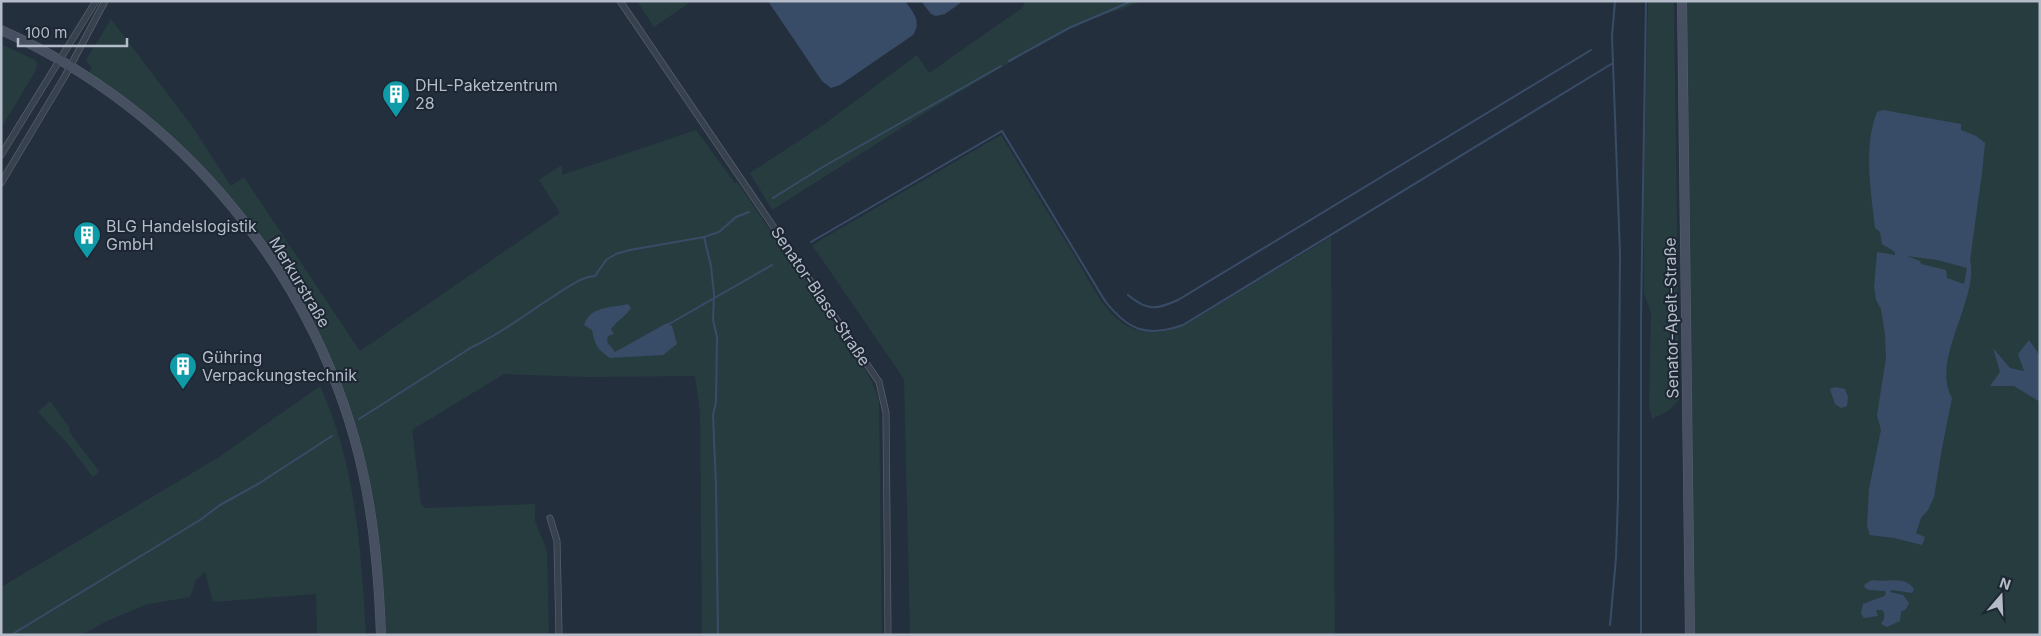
<svg xmlns="http://www.w3.org/2000/svg" width="2041" height="636" viewBox="0 0 2041 636" font-family="Inter,sans-serif">
  <style>
    .green { fill: #263c3f }
    .water { fill: #394c67; fill-rule: evenodd }
    .lines { fill: none; stroke-linecap: round; stroke-linejoin: round }
    .stream { stroke: #394c67; stroke-width: 2 }
    .street-casing { stroke: #565f6c; stroke-width: 7 }
    .secondary-casing { stroke: #565f6c; stroke-width: 10 }
    .street { stroke: #38414e; stroke-width: 5.5 }
    .secondary { stroke: #465061; stroke-width: 9 }
    .labels { text-anchor: middle; stroke-width: 4; stroke-linejoin: round; paint-order: stroke }
    .poi-label { font-size: 16px; fill: #b4bcc9; stroke: #1d2633; text-anchor: start }
    .street-label { font-size: 16px; fill: #b4bcc9; stroke: #1d2633 }
  </style>
  <rect width="100%" height="100%" fill="#242f3e"/>
  <path class="green" d="M637,1h55l-38,26z
    M1026,1h118l-75,26 -136,81 -161,102 -22,-37 73,-48 94,-70 12,18 93,-65z
    M1648,1h26l5,376v23l-11,11 -16,8 -3,-13 2,-94 -7,-18v-113z
    M1686,1h354v634h-346z
    M111,19l81,107 39,60 13,-9 116,174 200,-138 -21,-33 23,-15v10l134,-45 39,53 2,-1 122,177 13,23 7,18 3,235h-180l-2,-222 -5,-37 -106,1 -85,-3 -92,56 9,74 5,4 109,-4v17l12,30 2,84h-163c-2,-56 -7,-111 -19,-166 -40,-165 -140,-301 -279,-396l4,-5 -6,-8z
    M1,44l34,16 2,4 -1,6 -35,58z
    M1001,135c24,40 49,81 74,121 13,22 25,50 46,66 20,14 41,12 62,4l148,-89 4,398h-425l-6,-256 -92,-134z
    M320,386c36,78 41,165 46,249h-49l-1,-41 -103,8 -8,-30 -9,8 -6,17 -42,7 -39,16 -28,15h-80v-48l218,-130z
    M50,401l19,26 1,6 29,38 -5,6 -2,-1 -25,-33 -29,-31z"/>
  <path class="water" d="M768,1h137c8,11 17,20 8,34l-73,50 -9,3 -9,-7z
    M921,1h42l-18,13 -9,2 -5,-2z
    M1883,110l78,14v6l15,6 9,7 -3,30 -12,87c9,40 -40,100 -18,138l-10,50 -8,49 -6,13 -7,8 -5,15 9,4 -3,8 -28,-7 -24,-3 -3,-9 2,-37 12,-59 -4,-15 9,-57 -1,-23 -4,-26 -5,-9 -2,-13 3,-35 18,3v-3l-13,-8 -2,-12 -5,-4c-4,-37 -12,-80 2,-116zM1907,256l30,4 30,8 -3,16 -17,-6 -1,-8 -25,-6 -1,-3z
    M628,304l3,4c-6,9 -14,13 -20,21l3,5 -6,2 -1,6 8,10 52,-29 5,3 5,18 -14,11 -53,3c-13,-9 -15,-13 -18,-28l-8,-5c6,-20 30,-17 44,-21z
    M2029,340l11,16v46l-26,-16h-24l10,-14 -7,-24 17,20 14,3 -6,-17z
    M1836,387l9,2 3,8 -1,9 -6,2 -6,-4 -5,-15z
    M1872,580c14,3 33,-5 42,9l-2,4 -20,-3 -2,2 13,3 6,8 -3,6 -5,3 -1,9 -13,6 -6,-3c4,-6 5,-9 1,-14h-6l2,6 -14,2 -3,-4 2,-10 21,-8 2,-3 -1,-2 -16,-1 -5,-3 1,-3z"/>
  <g class="lines">
    <path class="stream" d="M1009,61l60,-33 63,-27
      M773,198l48,-30 180,-102
      M704,237l7,29 3,28 -1,26 4,17 -1,65 -3,13 3,71 2,149
      M811,242l191,-111 103,170c23,29 41,37 78,24l430,-262
      M1128,295c19,16 28,15 50,5l413,-250
      M669,324l103,-59
      M359,419l113,-72c29,-13 55,-34 82,-51 13,-8 26,-19 41,-20l11,-16 10,-6 14,-4 74,-13 15,-5 17,-15 13,-5
      M1610,625l6,-67 2,-60 2,-244 -8,-218 3,-35
      M1641,633v-317l5,-315
      M11,635l189,-115 20,-15 38,-21 74,-48"/>
    <g class="street-casing">
      <path id="street" d="M620,1l259,381 7,31 2,222
        M1,155l95,-154
        M1,183l64,-107 40,-75
        M550,518l7,23 2,94"/>
    </g>
    <g class="secondary-casing">
      <path id="secondary" d="M1682,1l8,634
        M1,30c181,80 320,250 362,443 12,53 16,107 18,162"/>
    </g>
    <use href="#street" class="street"/>
    <use href="#secondary" class="secondary"/>
  </g>
  <defs>
    <g id="building-pin" transform="scale(1.4375)"><path d="M0 17L-7.5 6A9.5 9.5 0 1 1 7.5 6Z" fill="#0f9aa8" stroke="#1d2633"/><path d="M-4-6H4V6H1V3H-1V6H-4ZM-2.5-4.3h1.7v1.8h-1.7ZM.8-4.3h1.7v1.8H.8ZM-2.5-1h1.7V.8h-1.7ZM.8-1h1.7V.8H.8Z" fill="#fff"/></g>
  </defs>
  <g fill-rule="evenodd">
    <use href="#building-pin" x="396" y="94"/>
    <use href="#building-pin" x="87" y="235"/>
    <use href="#building-pin" x="183" y="366"/>
  </g>
  <g class="labels">
    <g class="poi-label">
      <text x="415" y="91">DHL-Paketzentrum<tspan x="415" dy="18">28</tspan></text>
      <text x="106" y="232">BLG Handelslogistik<tspan x="106" dy="18">GmbH</tspan></text>
      <text x="202" y="363">Gühring<tspan x="202" dy="18">Verpackungstechnik</tspan></text>
    </g>
    <g class="street-label">
      <text transform="translate(300 282) rotate(59)" y="6">Merkurstraße</text>
      <text transform="translate(821 296) rotate(56)" y="6">Senator-Blase-Straße</text>
      <text transform="translate(1671 318) rotate(-91)" y="6">Senator-Apelt-Straße</text>
    </g>
  </g>
  <rect width="2041" height="636" fill="none" stroke="#b4bcc9" stroke-width="5"/>
  <g transform="translate(2001 596) rotate(19)" stroke="#1d2633" stroke-width="4" paint-order="stroke">
  <path d="M0-4L9 19L0 12L-9 19Z" fill="#b4bcc9"/>
  <text y="-8" font-size="14" font-weight="bold" text-anchor="middle" fill="#b4bcc9">N</text>
  </g>
  <path d="M18 38v8h109v-8" fill="none" stroke="#b4bcc9" stroke-width="2.5"/>
  <text x="25" y="38" font-size="15" fill="#b4bcc9" stroke="#1d2633" stroke-width="4" paint-order="stroke">100 m</text>
</svg>
